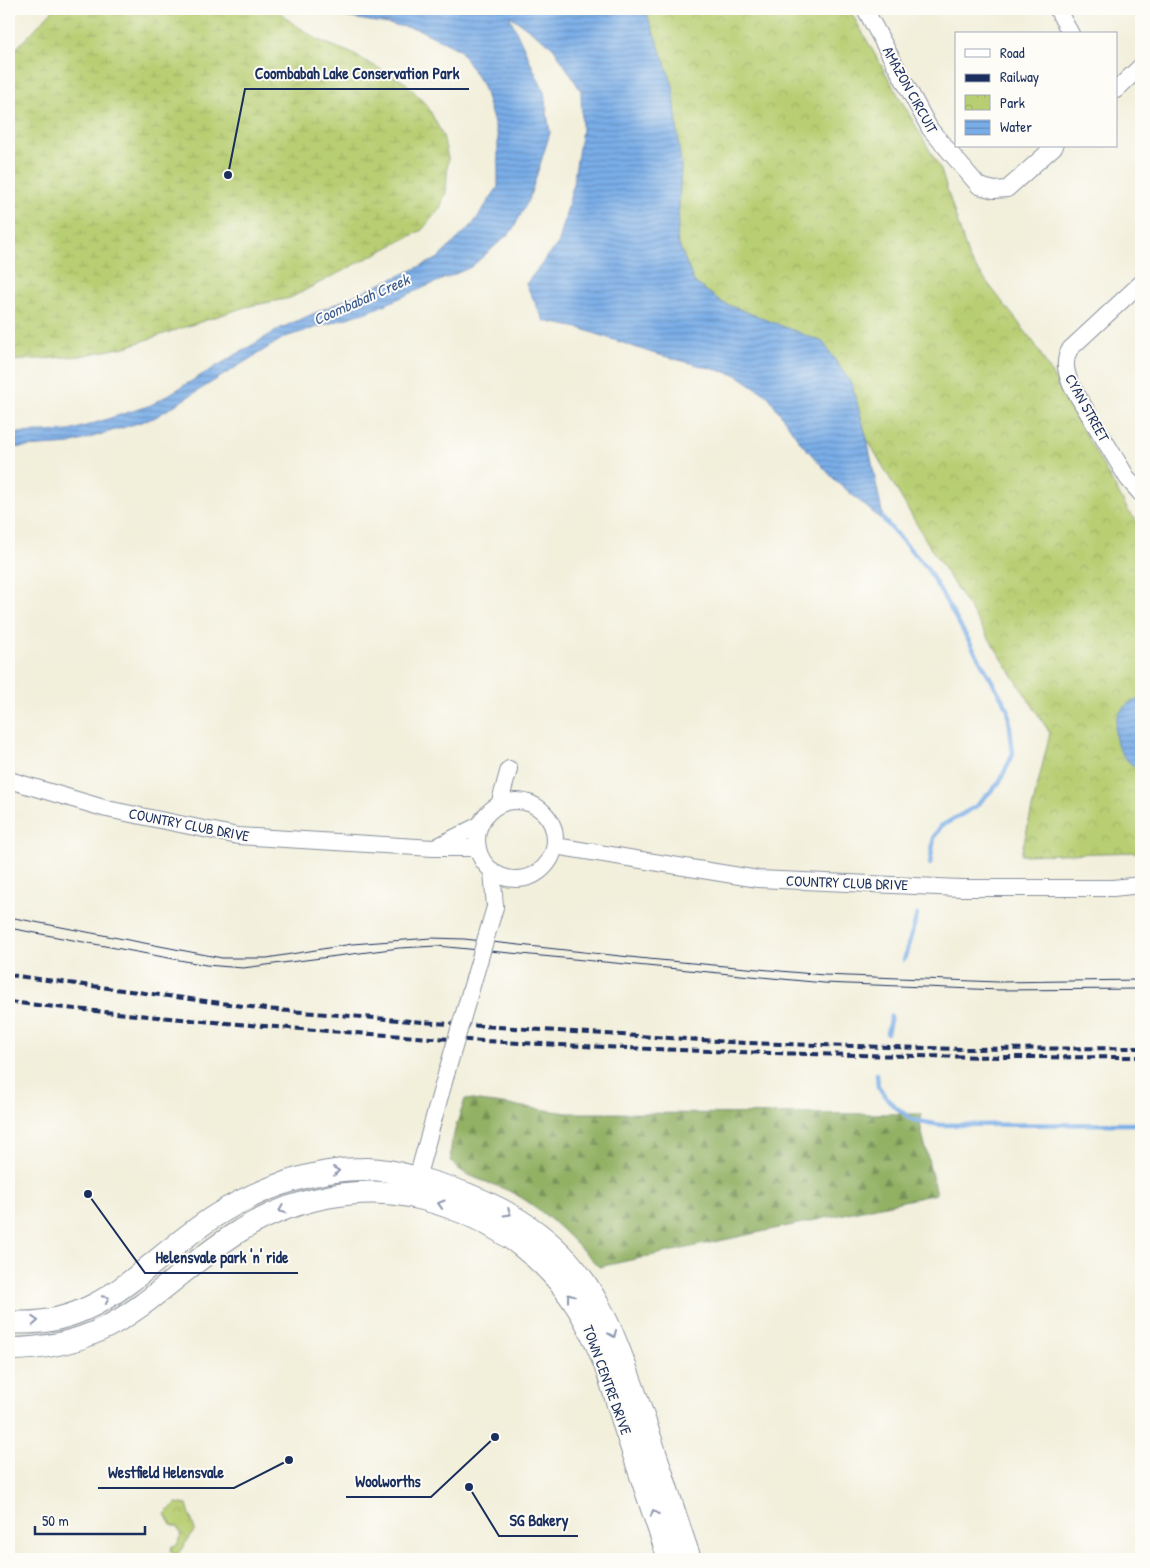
<svg xmlns="http://www.w3.org/2000/svg" width="1150" height="1568" viewBox="0 0 1150 1568" font-family="'Patrick Hand',sans-serif">
  <style>
    .forest { fill: url(#forest-firs); stroke: #567061 }
    .wetland { fill: url(#wetland-marsh); stroke: #6a7e68 }
    .park { fill: url(#park-crowns); stroke: #6a7e68 }
    .water { fill: url(#water-rules); stroke: #4a6ea2 }
    .lines { fill: none; stroke-linecap: round; stroke-linejoin: round }
    .stream { stroke: #7aade7; stroke-width: 4.5 }
    .street-casing { stroke: #868f9c; stroke-width: 18 }
    .secondary-casing { stroke: #868f9c; stroke-width: 24 }
    .street { stroke: #fff; stroke-width: 16 }
    .secondary { stroke: #fff; stroke-width: 22 }
    .tram { stroke: #1b2f5e; stroke-width: 1 }
    .rail { stroke: #1b2f5e; stroke-width: 4; stroke-dasharray: 8 4; stroke-linecap: butt }
    .street-bridge-casing { stroke: #868f9c; stroke-width: 18; stroke-linecap: butt }
    .street-bridge { stroke: #fff; stroke-width: 16 }
    .oneway { stroke: #8d97ae }
    .labels { text-anchor: middle; stroke-width: 4; stroke-linejoin: round; paint-order: stroke }
    .street-label { font-size: 15px; fill: #1b2f5e; stroke: #fdfcf7 }
    .water-label { font-size: 16px; font-style: italic; fill: #3c5b8e; stroke: #fdfcf7 }
    .leader { fill: none; stroke: #1b2f5e; stroke-width: 2 }
    .callout-dot { fill: #1b2f5e; stroke: #fdfcf7; stroke-width: 2 }
    .callout-label { font-size: 16px; text-anchor: middle; font-weight: bold; fill: #1b2f5e; stroke: #fdfcf7; stroke-width: 4; stroke-linejoin: round; paint-order: stroke }
  </style>
  <defs>
    <pattern id="forest-firs" width="22" height="20" patternUnits="userSpaceOnUse" patternTransform="scale(1.25)"><rect width="22" height="20" fill="#92b164"/><path d="M5 1l3.5 6h-7zM16 11l3.5 6h-7z" fill="#769056"/></pattern>
    <pattern id="wetland-marsh" width="20" height="14" patternUnits="userSpaceOnUse" patternTransform="scale(1.25)"><rect width="20" height="14" fill="#b8ce72"/><path d="M1 5h8M5 5V1M11 12h8M15 12V8" fill="none" stroke="#9eb165"/></pattern>
    <pattern id="park-crowns" width="20" height="18" patternUnits="userSpaceOnUse" patternTransform="scale(1.25)"><rect width="20" height="18" fill="#b8ce72"/><path d="M2 6a3 3 0 1 1 6 0M12 15a3 3 0 1 1 6 0" fill="none" stroke="#9eb165"/></pattern>
    <pattern id="water-rules" width="6" height="5" patternUnits="userSpaceOnUse" patternTransform="scale(1.25)"><rect width="6" height="5" fill="#7aade7"/><path d="M0 2.5h6" fill="none" stroke="#638dbe"/></pattern>
  </defs>
  <rect width="100%" height="100%" fill="#fdfcf7"/>
  <filter id="ink" filterUnits="userSpaceOnUse"><feTurbulence type="fractalNoise" baseFrequency=".02" numOctaves="2"/><feDisplacementMap in="SourceGraphic" scale="10" xChannelSelector="R" yChannelSelector="G"/><feConvolveMatrix kernelMatrix="1 2 1 2 8 2 1 2 1" color-interpolation-filters="sRGB"/></filter>
  <filter id="wash" filterUnits="userSpaceOnUse"><feTurbulence type="fractalNoise" baseFrequency=".0096" numOctaves="4" result="noise"/><feDisplacementMap in="SourceGraphic" scale="20" xChannelSelector="R" yChannelSelector="G"/><feGaussianBlur stdDeviation="1.12" result="paint"/><feColorMatrix in="noise" values="0 0 0 0 0 0 0 0 0 0 0 0 0 0 0 0 0 1.4 0 .05"/><feComposite in="paint" operator="in"/></filter>
  <g filter="url(#wash)">
    <rect width="100%" height="100%" fill="#f2efdb"/>
    <path class="forest" d="M465,1099l103,14 354,1 -2,10 16,70 -337,73c-27,-27 -55,-59 -90,-76 -14,-7 -51,-16 -57,-29 -6,-13 9,-49 13,-63z"/>
    <path class="wetland" d="M54,9h222l15,13 27,18 33,13 55,30 22,24 15,29 5,22 -2,34 -6,16 -18,22 -132,68 -45,9 -120,40 -45,9 -71,5v-305z"/>
    <path class="park" d="M645,9h204l92,161 28,89 66,85 94,168 12,13v327l-120,3 29,-122 -120,-186 -63,-108 -15,-54 -29,-42 -100,-40 -29,-21 -17,-42 4,-74z
      M176,1503l11,2 8,25 -18,25 -6,-3 1,-6 5,-1 4,-10 -3,-8 -7,-2 -6,-11z"/>
    <path class="water" d="M314,9h331l28,76 8,81 -4,74 17,42 29,21 100,39 29,43 15,54 17,83 -50,-43 -34,-37 -32,-46 -31,-21 -85,-22 -73,-25 -35,-7 -18,-37 33,-42 13,-52 10,-60 -1,-39 -28,-44 -44,-32 35,77 6,41 -21,66 -17,32 -41,36 -101,44 -85,26 -131,81 -84,26 -61,4v-15l61,-2 81,-26 130,-77 156,-69 36,-35 25,-37v-50l-15,-51 -23,-36 -42,-21 -96,-16z
      M1136,700l5,1v68c-29,-10 -38,-57 -5,-69z"/>
    <g class="lines">
      <path class="stream" d="M882,518l45,50 81,141 5,45 -14,29 -24,24 -34,19 -7,11 -4,27
        M904,960l13,-45
        M887,1033l4,-17
        M877,1074l1,13 15,18 20,15 27,5 201,-1"/>
    </g>
  </g>
  <g filter="url(#ink)">
    <g class="lines">
      <g class="street-casing">
        <path id="street" d="M865,9l65,120 49,57 15,4 13,-1 48,-43
          M1057,9l14,25
          M1116,90l25,-24
          M1141,283l-71,66c-7,12 -4,23 1,36l57,94 13,15
          M9,780l98,29 131,27 195,12h45
          M477 840a39 39 0 1 1 78 0a39 39 0 1 1-78 0Z
          M499,805l10,-36
          M438,846l43,-22
          M555,846l203,33 202,9h153l28,-3
          M492,870l3,37
          M414,1189l33,-118"/>
      </g>
      <g class="secondary-casing">
        <path id="secondary" d="M9,1322c92,8 137,-62 206,-106 43,-27 98,-47 148,-47 21,-1 42,6 61,11 54,15 105,38 144,81 36,40 53,93 71,144 18,51 33,103 51,154
          M9,1349c113,0 147,-66 232,-119 54,-32 121,-47 182,-31 72,19 132,61 166,129 16,31 26,66 36,100 15,44 29,87 44,131"/>
      </g>
      <use href="#street" class="street"/>
      <use href="#secondary" class="secondary"/>
      <path class="tram" d="M9,917l213,41h45l85,-14 79,-6 33,1 184,20 176,16 174,7 143,-2
        M9,928l197,37 37,3 156,-20 38,-2 387,37 175,7 142,-1"/>
      <path class="rail" d="M9,975l257,34 168,14 313,20 215,6 179,-1
        M9,1002c375,41 755,57 1132,55"/>
      <g class="street-bridge-casing">
        <path id="street-bridge" d="M447,1071l48,-164"/>
      </g>
      <use href="#street-bridge" class="street-bridge"/>
    </g>
    <defs><path id="oneway-chevron" d="M-2-3.5L2.5 0L-2 3.5" fill="none" stroke-width="1.6" stroke-linecap="round" stroke-linejoin="round" transform="scale(1.25)"/></defs>
    <g class="oneway">
      <use href="#oneway-chevron" transform="translate(336 1171) rotate(-6)"/>
      <use href="#oneway-chevron" transform="translate(441 1204) rotate(-163)"/>
      <use href="#oneway-chevron" transform="translate(282 1210) rotate(157)"/>
      <use href="#oneway-chevron" transform="translate(508 1213) rotate(31)"/>
      <use href="#oneway-chevron" transform="translate(570 1297) rotate(-127)"/>
      <use href="#oneway-chevron" transform="translate(106 1299) rotate(-28)"/>
      <use href="#oneway-chevron" transform="translate(35 1321) rotate(-4)"/>
      <use href="#oneway-chevron" transform="translate(613 1334) rotate(67)"/>
      <use href="#oneway-chevron" transform="translate(654 1513) rotate(-108)"/>
    </g>
  </g>
  <g class="labels">
    <g class="street-label">
      <text transform="translate(910 90) rotate(61)" y="5">AMAZON CIRCUIT</text>
      <text transform="translate(1087 408) rotate(61)" y="5">CYAN STREET</text>
      <text transform="translate(189 825) rotate(11)" y="5">COUNTRY CLUB DRIVE</text>
      <text transform="translate(847 883) rotate(2)" y="5">COUNTRY CLUB DRIVE</text>
      <text transform="translate(607 1380) rotate(70)" y="5">TOWN CENTRE DRIVE</text>
    </g>
    <g class="water-label">
      <text transform="translate(361 299) rotate(-24)" y="6">Coombabah Creek</text>
    </g>
  </g>
  <path class="leader" d="M228 175L245 89H469M88 1194L145 1273H298M289 1460L234 1488H98M495 1437L431 1497H346M469 1487L499 1536H578"/>
  <g class="callout-dot">
    <circle cx="228" cy="175" r="5"/>
    <circle cx="88" cy="1194" r="5"/>
    <circle cx="289" cy="1460" r="5"/>
    <circle cx="495" cy="1437" r="5"/>
    <circle cx="469" cy="1487" r="5"/>
  </g>
  <g class="callout-label">
    <text x="357" y="79">Coombabah Lake Conservation Park</text>
    <text x="222" y="1263">Helensvale park 'n' ride</text>
    <text x="166" y="1478">Westfield Helensvale</text>
    <text x="388" y="1487">Woolworths</text>
    <text x="539" y="1526">SG Bakery</text>
  </g>
  <rect width="1150" height="1568" fill="none" stroke="#fdfcf7" stroke-width="30"/>
  <rect x="955" y="32" width="162" height="115" fill="#fdfcf7" stroke="#a3aaba"/>
  <rect x="965" y="49" width="25" height="8" fill="#ffffff" stroke="#a3aaba"/>
  <text x="1000" y="58" font-size="15" fill="#1b2f5e">Road</text>
  <rect x="965" y="74" width="25" height="8" fill="#1b2f5e" stroke="#a3aaba"/>
  <text x="1000" y="82" font-size="15" fill="#1b2f5e">Railway</text>
  <rect x="965" y="95" width="25" height="15" fill="url(#park-crowns)" stroke="#a3aaba"/>
  <text x="1000" y="108" font-size="15" fill="#1b2f5e">Park</text>
  <rect x="965" y="120" width="25" height="15" fill="url(#water-rules)" stroke="#a3aaba"/>
  <text x="1000" y="132" font-size="15" fill="#1b2f5e">Water</text>
  <path d="M35 1526v8h110v-8" fill="none" stroke="#1b2f5e" stroke-width="2.5"/>
  <text x="42" y="1526" font-size="15" fill="#1b2f5e" stroke="#fdfcf7" stroke-width="4" paint-order="stroke">50 m</text>
</svg>
